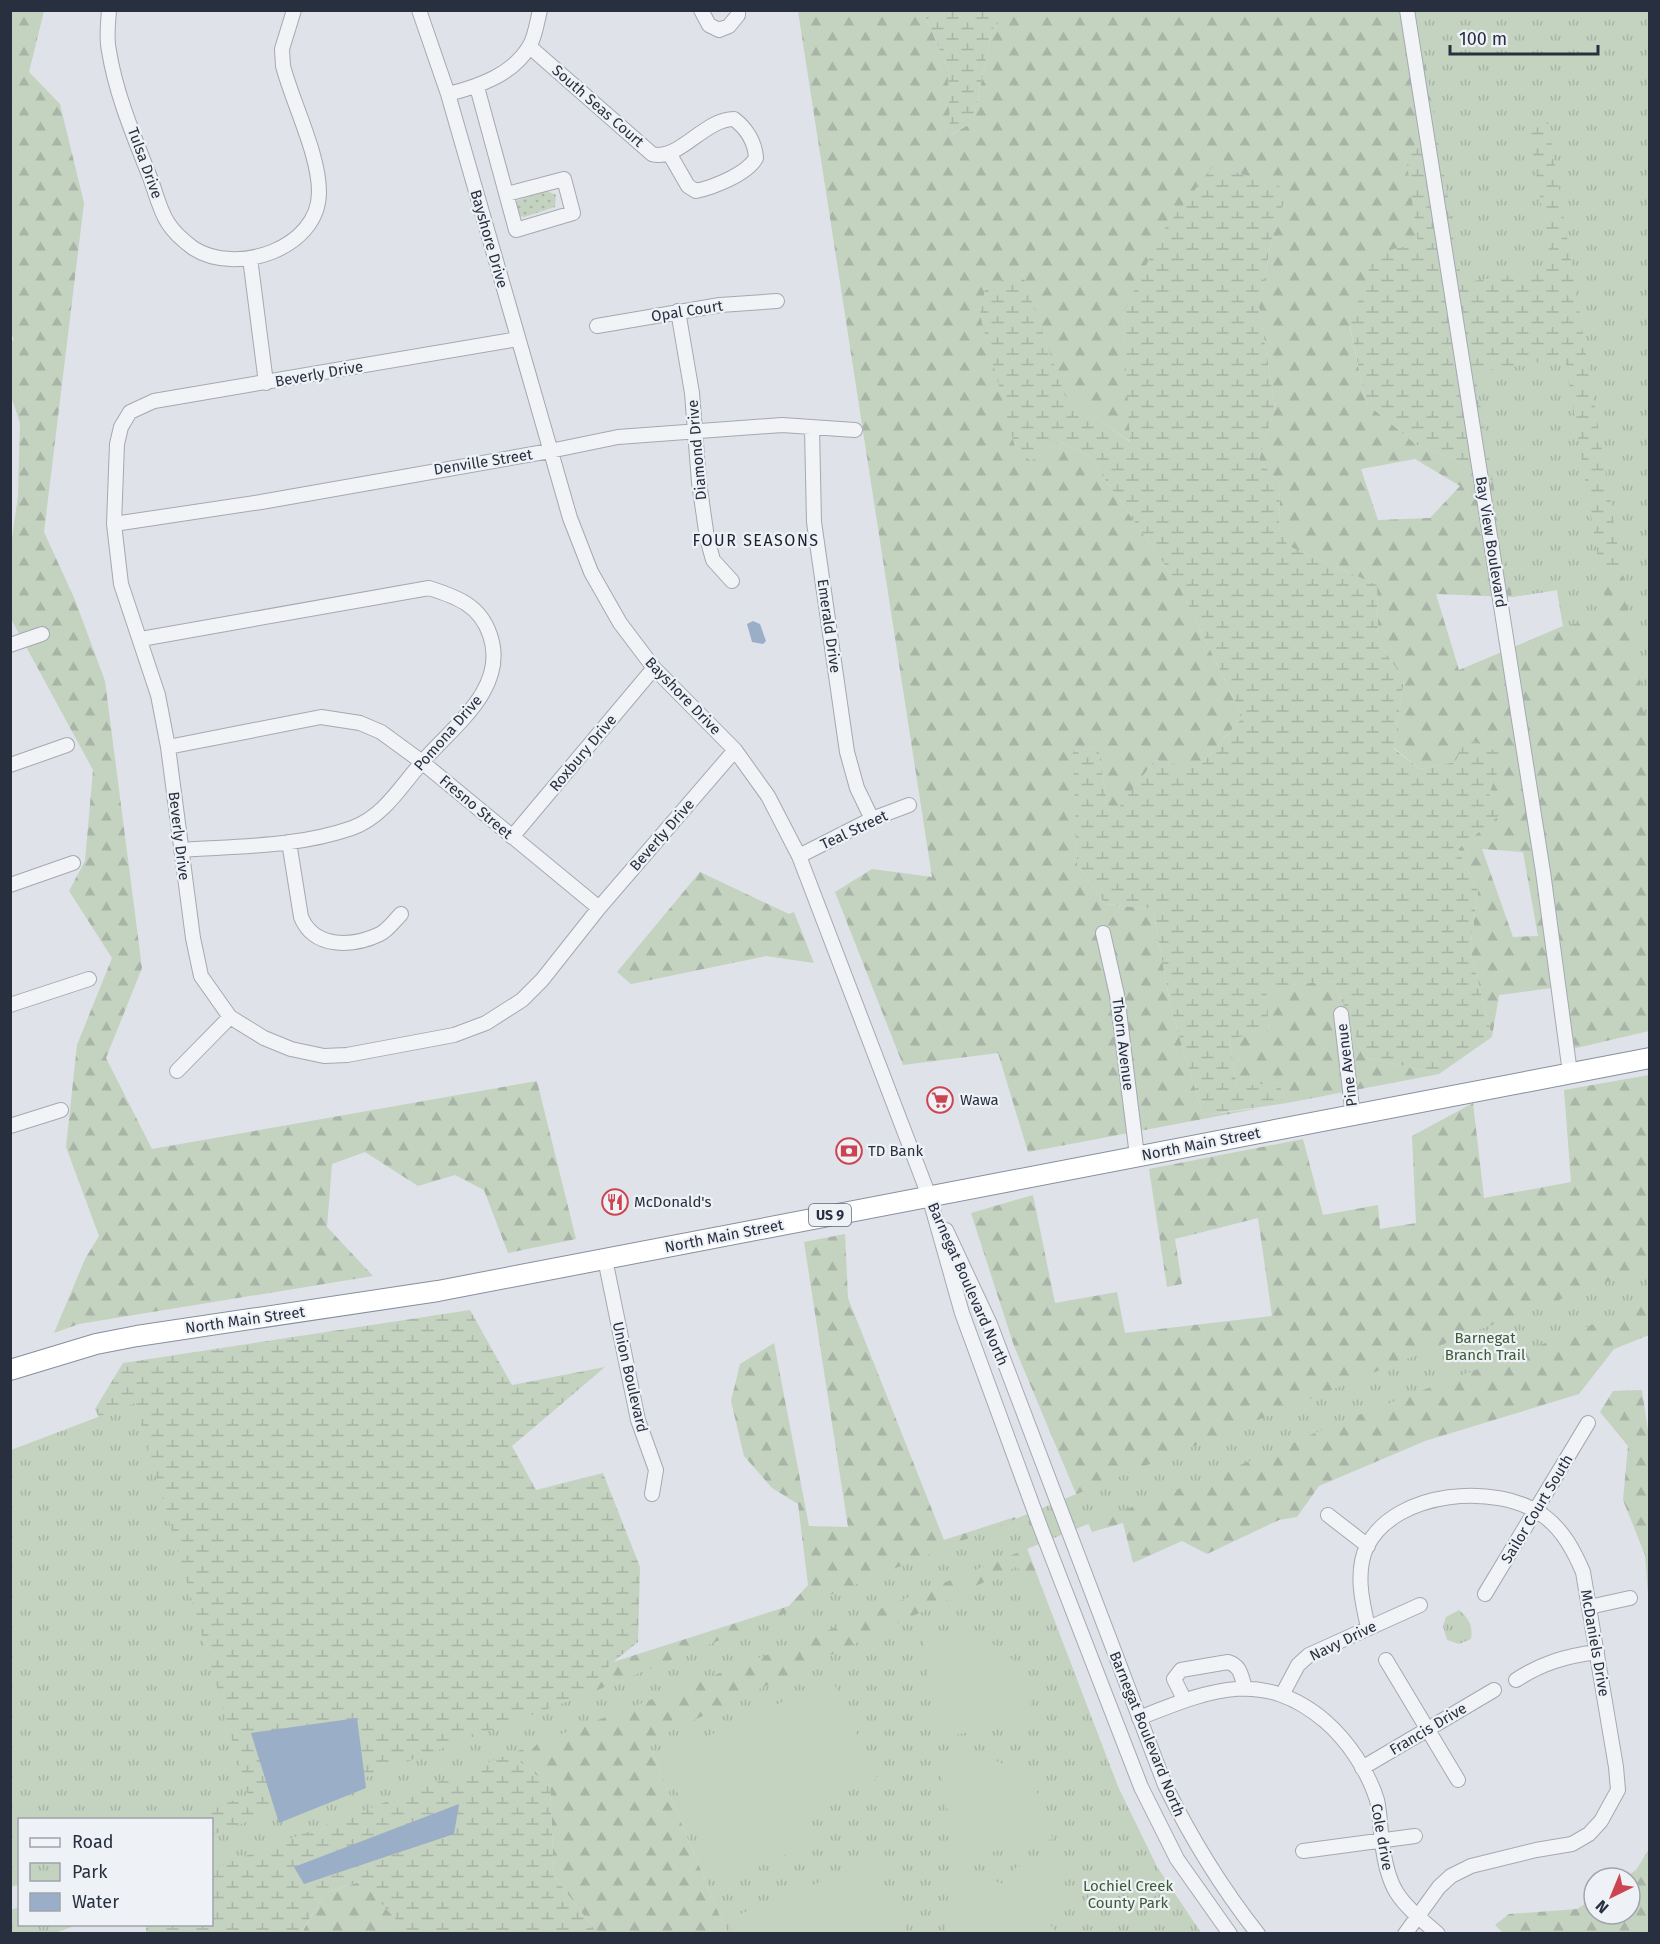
<svg xmlns="http://www.w3.org/2000/svg" width="1660" height="1944" viewBox="0 0 1660 1944" font-family="'Fira Sans',sans-serif">
  <style>
    .grass { fill: url(#grass-dots) }
    .forest { fill: url(#forest-firs); fill-rule: evenodd }
    .wetland { fill: url(#wetland-marsh) }
    .park { fill: url(#park-tufts) }
    .pitch { fill: #c4d2c0 }
    .water { fill: #9aaec8 }
    .lines { fill: none; stroke-linecap: round; stroke-linejoin: round }
    .minor-casing { stroke: #a4a9b2; stroke-width: 16 }
    .highway-casing { stroke: #868f9f; stroke-width: 22 }
    .minor { stroke: #f2f3f7; stroke-width: 14 }
    .highway { stroke: #fff; stroke-width: 20 }
    .labels { text-anchor: middle; stroke-width: 4.5; stroke-linejoin: round; paint-order: stroke }
    .shield { fill: #eef1f6; stroke: #636976; stroke-width: 1.5 }
    .shield-label { font-size: 14px; font-weight: bold; fill: #282f3f }
    .street-label { font-size: 15px; fill: #282f3f; stroke: #eef1f6 }
    .poi-label { font-size: 15px; fill: #282f3f; stroke: #eef1f6; text-anchor: start }
    .park-label { font-size: 15px; fill: #3a5b35; stroke: #eef1f6 }
    .neighbourhood-label { font-size: 16px; letter-spacing: 1.5px; fill: #1a2030; stroke: #eef1f6 }
  </style>
  <defs>
    <pattern id="grass-dots" width="8" height="8" patternUnits="userSpaceOnUse" patternTransform="scale(1.5)"><rect width="8" height="8" fill="#c4d2c0"/><path d="M2 2h.1M6 6h.1" fill="none" stroke="#a8b5a6" stroke-width="1.8" stroke-linecap="round"/></pattern>
    <pattern id="forest-firs" width="22" height="20" patternUnits="userSpaceOnUse" patternTransform="scale(1.5)"><rect width="22" height="20" fill="#c4d2c0"/><path d="M5 1l3.5 6h-7zM16 11l3.5 6h-7z" fill="#a8b5a6"/></pattern>
    <pattern id="wetland-marsh" width="20" height="14" patternUnits="userSpaceOnUse" patternTransform="scale(1.5)"><rect width="20" height="14" fill="#c4d2c0"/><path d="M1 5h8M5 5V1M11 12h8M15 12V8" fill="none" stroke="#a8b5a6"/></pattern>
    <pattern id="park-tufts" width="24" height="20" patternUnits="userSpaceOnUse" patternTransform="scale(1.5)"><rect width="24" height="20" fill="#c4d2c0"/><path d="M3 7l-1-3M5 7V3M7 7l1-3M15 17l-1-3M17 17v-4M19 17l1-3" fill="none" stroke="#a8b5a6"/></pattern>
  </defs>
  <rect width="100%" height="100%" fill="#dfe2e8"/>
  <path class="grass" d="M547,191l9,4 -1,12 -31,10 -6,-1 -4,-11 4,-5z"/>
  <path class="forest" d="M11,11h33l-15,61 31,32 24,99 -40,329 31,68 30,81 37,287 -36,90 46,91 385,-68 39,158 -68,14 -24,-63 -29,-15 -37,11 -53,-34 -33,12 -5,63 46,49 -294,48 -25,9 31,-74 14,-23 -33,-89 11,-102 35,-87 -43,-67 16,-30 8,-91 -82,-151v-74l7,-49 2,-73 -9,-27 -1,-54 4,-2 -4,-10z
    M798,11h125l25,58 3,66 22,-13 19,-92 18,-19h567l-159,232 -68,84 16,76 51,42 34,13 51,28 147,95v450l-77,18 -13,-62 -60,8 -7,42 -22,-87 8,-59 -20,-42 41,-34 -44,-53 -35,7 -26,-21 10,-69 -26,-37 -1,-57 -89,-39 -9,-19 1,-43 -21,-24 16,-53 -16,-100 12,-65 16,-53 -164,125 8,128 -66,-45 -44,-125 10,189 28,-19 29,13 90,129 65,133 -47,53 -41,-10 -45,60 -12,-72 -24,3 3,113 28,40 48,5 18,100 32,106 58,-7 -233,44 -30,-99 -95,12 -68,-173 37,-23 60,8zM1415,459l45,27 -30,32 -52,2 -17,-51zM1557,590l6,36 -104,44 -23,-76 76,3zM1482,849l41,3 15,84 -25,1z
    M700,872l89,42 5,-2 20,51 -48,-7 -135,28 -14,-12z
    M1334,981l30,76 75,17 -152,29 -9,-21 -41,6 -8,-50 40,-7 -4,-44z
    M1649,1075v260l-35,14 -35,45 -154,47 -106,45 -22,31 -18,3 -72,34 -25,-13 -49,22 -10,-40 -31,9 -78,-186 -43,-133 62,-18 22,108 62,-11 8,41 147,-17 -14,-98 -83,21 7,45 -15,3 -18,-118 154,-30 20,76 55,-10 2,24 36,-6 -4,-87 61,-33 11,95 87,-16 -7,-92z
    M845,1234l3,64 96,242 71,-23 103,270 39,80 44,66 -553,-191 79,191h-130l-43,-57 -4,-90 -30,-24 93,-100 176,-56 19,-21 -10,-81 -26,-16 -28,-32 -13,-55 9,-37 34,-21 35,183 39,1 -44,-285z
    M1642,1390l8,55 -1,163 -4,-53 -22,-55 5,-54 -28,-34 13,-21z
    M1649,1849v84h-146l-8,-8 14,-11 68,-5 17,-11v16h36v-36h-6l12,-8z
    M362,1881l37,42v10l-98,1 24,-41z"/>
  <path class="wetland" d="M923,11h87l-18,19 -19,92 -23,13 -2,-66z
    M1649,11l-4,565 -50,-10 -93,-80 -51,-28 -34,-13 -51,-42 -16,-77 24,-72 44,-11 -12,-86 23,-31 159,-40z
    M1214,165l74,24 -17,53 -12,65 16,100 -16,53 21,24 -1,43 9,19 89,39 1,57 26,37 -10,70 26,20 35,-7 12,-24 37,17 -15,39 11,21 -42,34 20,42 -8,59 22,87 -53,37 -75,-17 -30,-76 -68,6 3,44 -40,8 8,48 41,-5 9,21 -84,12 -32,-106 -18,-100 -48,-5 -28,-40 -4,-113 25,-3 12,71 45,-59 42,9 46,-52 -65,-133 -90,-129 -29,-13 -28,19 -15,-10 -36,-136 5,-26 36,-18 44,125 65,46 -7,-128 39,-82z
    M470,1310l42,75 93,-18 -93,79 24,44 67,-17 37,94 -2,75 -25,20 -93,100 30,24 4,90 43,57h-198v-10l-38,-42 -36,12 -24,40h-155v-8l66,-1v-104l-65,-1 -36,-376 -16,-34 28,-46z"/>
  <path class="park" d="M1417,11h232v726l-101,-615 -20,3 24,143 -90,15z
    M1565,358l43,260 -45,8 -6,-36 -45,7 -37,-224z
    M1649,1266v37l-319,123 -54,25 -188,73 -306,125 -570,220v-34l383,-144 878,-359z
    M135,1403l113,392 -63,24 -165,1 -1,64 -8,3v-437z
    M1018,1566l7,28 16,-8 77,201 39,80 44,66h-474l-79,-191z
    M1459,1610c10,9 14,15 12,29l-12,5 -12,-4 -4,-14 3,-9z
    M19,1907l1,17 57,1 -22,8h-44v-23z"/>
  <path class="pitch" d="M947,1631c60,10 78,28 86,88l-97,20 -13,-107z
    M832,1679l45,100 -81,35 13,30 -91,41 -56,-128z
    M973,1755c50,9 73,35 79,84l-97,21 -15,-99z
    M1061,1851c7,22 6,39 -8,57l-40,-39z
    M874,1860l33,73h-175l-6,-13z
    M950,1875c62,5 69,11 107,58h-112z"/>
  <path class="water" d="M753,621l7,3 6,17 -3,3 -11,-2 -5,-18z
    M357,1718l9,70 -87,35 -28,-90z
    M459,1804l-5,30 -150,50 -10,-17z"/>
  <g class="lines">
    <g class="minor-casing">
      <path id="minor" d="M109,10c-1,14 -3,28 0,41 7,44 26,88 42,129 5,14 9,31 17,43 5,8 17,19 25,25 43,28 126,1 126,-56 0,-38 -26,-88 -36,-126l-1,-17 12,-39
        M419,10l29,84 122,424 21,54 29,51 34,45 81,82 33,46 31,60 130,340 33,117 78,213 101,261 36,72 53,75
        M701,10l8,15 10,5 10,-4 9,-11v-5
        M1407,10l136,862 27,201
        M530,47l122,107c26,8 52,-35 82,-35 12,9 21,23 22,39 -9,16 -42,29 -60,33l-8,-5 -19,-33
        M477,87l39,143 57,-17 -9,-34 -57,15
        M448,94c29,-7 64,-19 81,-47 6,-9 8,-25 11,-37
        M250,258l16,125
        M678,311l14,82 7,89 8,56 6,22 19,21
        M597,326l123,-21 57,-4
        M518,339l-364,62 -24,11 -9,15 -4,17 -3,80 7,60 37,111 10,52 25,191 8,38 29,41 34,21 27,11 33,7 23,-1 107,-20 32,-12 36,-23 20,-20 57,-72 136,-158
        M812,428l2,94 33,230 10,36 15,31
        M114,524l147,-22 289,-51 68,-14 164,-12 73,5
        M141,639l288,-51c28,9 51,17 61,47 18,52 -35,90 -66,125 -22,24 -39,56 -72,68 -54,19 -114,18 -171,22
        M10,645l32,-11
        M168,747l153,-30 39,6 21,9 41,30 177,146
        M10,765l57,-20
        M512,837l142,-169
        M289,842l12,75c13,32 52,30 79,17 8,-4 15,-14 21,-20
        M799,856l73,-37 37,-14
        M10,885l63,-22
        M1103,933l14,62 20,161
        M10,1005l79,-26
        M1341,1014l12,102
        M177,1071l53,-54
        M10,1126l51,-16
        M946,1230l44,94 175,461c26,53 56,102 93,149
        M605,1259l33,161 18,50 -4,24
        M1328,1515l40,31
        M1485,1594l103,-171
        M1589,1607l41,-9
        M1368,1627c-6,-25 -13,-56 -1,-81 29,-56 130,-64 177,-30 19,14 30,35 39,56l33,195 2,23 -17,31 -12,13 -17,10 -36,6 -65,16 -20,10 -12,11 -34,47
        M1386,1660l72,120
        M1516,1680c26,-17 50,-24 81,-28
        M1282,1695l16,-30 11,-10 111,-50
        M1184,1699l-10,-20 7,-9 47,-8c13,4 13,14 17,26
        M1139,1718c69,-27 122,-51 186,3 23,20 43,50 52,79 3,13 3,28 5,41 6,52 18,60 56,93
        M1362,1768l132,-78
        M1303,1851l112,-15"/>
    </g>
    <g class="highway-casing">
      <path id="highway" d="M10,1370l86,-26 41,-8 301,-45 1212,-233"/>
    </g>
    <use href="#minor" class="minor"/>
    <use href="#highway" class="highway"/>
  </g>
  <defs>
    <g id="supermarket-ring" transform="scale(1.35)"><circle r="9.5" fill="#eef1f6" stroke="#cd4451" stroke-width="1.5"/><path d="M-6-5.5h2.5l.6 2H6L4.5 2H-2.5L-4.4-4H-6ZM-1.5 3.2a1.3 1.3 0 1 0 .1 0ZM3 3.2a1.3 1.3 0 1 0 .1 0Z" fill="#cd4451"/></g>
    <g id="bank-ring" transform="scale(1.35)"><circle r="9.5" fill="#eef1f6" stroke="#cd4451" stroke-width="1.5"/><path d="M-6-4H6V4H-6ZM0-2.3a2.3 2.3 0 1 0 0 4.6a2.3 2.3 0 1 0 0-4.6Z" fill="#cd4451"/></g>
    <g id="restaurant-ring" transform="scale(1.35)"><circle r="9.5" fill="#eef1f6" stroke="#cd4451" stroke-width="1.5"/><path d="M-5-6h1v4h1v-4h1v4h1v-4h1v5L-1.5 .5V6h-2V.5L-5-1ZM5-6V6H3V1.5H1.5Q1.5-4 5-6Z" fill="#cd4451"/></g>
  </defs>
  <g fill-rule="evenodd">
    <use href="#supermarket-ring" x="940" y="1100"/>
    <use href="#bank-ring" x="849" y="1151"/>
    <use href="#restaurant-ring" x="615" y="1202"/>
  </g>
  <g class="labels">
    <rect class="shield" x="809" y="1204" width="42" height="22" rx="4.5"/>
    <g class="shield-label">
      <text x="830" y="1220">US 9</text>
    </g>
    <g class="street-label">
      <text transform="translate(598 106) rotate(41)" y="5">South Seas Court</text>
      <text transform="translate(145 163) rotate(70)" y="5">Tulsa Drive</text>
      <text transform="translate(489 239) rotate(74)" y="5">Bayshore Drive</text>
      <text transform="translate(687 311) rotate(-9)" y="5">Opal Court</text>
      <text transform="translate(319 374) rotate(-10)" y="5">Beverly Drive</text>
      <text transform="translate(697 450) rotate(-95)" y="5">Diamond Drive</text>
      <text transform="translate(483 462) rotate(-9)" y="5">Denville Street</text>
      <text transform="translate(1491 542) rotate(81)" y="5">Bay View Boulevard</text>
      <text transform="translate(829 626) rotate(82)" y="5">Emerald Drive</text>
      <text transform="translate(683 696) rotate(46)" y="5">Bayshore Drive</text>
      <text transform="translate(448 733) rotate(-49)" y="5">Pomona Drive</text>
      <text transform="translate(583 753) rotate(-50)" y="5">Roxbury Drive</text>
      <text transform="translate(476 807) rotate(40)" y="5">Fresno Street</text>
      <text transform="translate(854 830) rotate(-25)" y="5">Teal Street</text>
      <text transform="translate(662 835) rotate(-49)" y="5">Beverly Drive</text>
      <text transform="translate(179 836) rotate(83)" y="5">Beverly Drive</text>
      <text transform="translate(1123 1044) rotate(83)" y="5">Thorn Avenue</text>
      <text transform="translate(1347 1065) rotate(-97)" y="5">Pine Avenue</text>
      <text transform="translate(1201 1144) rotate(-11)" y="5">North Main Street</text>
      <text transform="translate(724 1236) rotate(-11)" y="5">North Main Street</text>
      <text transform="translate(968 1284) rotate(66)" y="5">Barnegat Boulevard North</text>
      <text transform="translate(245 1320) rotate(-8)" y="5">North Main Street</text>
      <text transform="translate(630 1377) rotate(77)" y="5">Union Boulevard</text>
      <text transform="translate(1537 1509) rotate(-59)" y="5">Sailor Court South</text>
      <text transform="translate(1343 1641) rotate(-26)" y="5">Navy Drive</text>
      <text transform="translate(1595 1643) rotate(80)" y="5">McDaniels Drive</text>
      <text transform="translate(1428 1729) rotate(-31)" y="5">Francis Drive</text>
      <text transform="translate(1147 1734) rotate(68)" y="5">Barnegat Boulevard North</text>
      <text transform="translate(1382 1837) rotate(80)" y="5">Cole drive</text>
    </g>
    <g class="poi-label">
      <text x="960" y="1105">Wawa</text>
      <text x="868" y="1156">TD Bank</text>
      <text x="634" y="1207">McDonald's</text>
    </g>
    <g class="park-label">
      <text x="1485" y="1343">Barnegat<tspan x="1485" dy="17">Branch Trail</tspan></text>
      <text x="1128" y="1891">Lochiel Creek<tspan x="1128" dy="17">County Park</tspan></text>
    </g>
    <g class="neighbourhood-label">
      <text x="756" y="546">FOUR SEASONS</text>
    </g>
  </g>
  <rect width="1660" height="1944" fill="none" stroke="#282f3f" stroke-width="24"/>
  <rect x="18" y="1818" width="195" height="108" fill="#eef1f6" stroke="#9fa3ad" stroke-width="1.5"/>
  <rect x="30" y="1838" width="30" height="9" fill="#f2f3f7" stroke="#9fa3ad" stroke-width="1.5"/>
  <text x="72" y="1848" font-size="18" fill="#282f3f">Road</text>
  <rect x="30" y="1863" width="30" height="18" fill="url(#park-tufts)" stroke="#9fa3ad" stroke-width="1.5"/>
  <text x="72" y="1878" font-size="18" fill="#282f3f">Park</text>
  <rect x="30" y="1893" width="30" height="18" fill="#9aaec8" stroke="#9fa3ad" stroke-width="1.5"/>
  <text x="72" y="1908" font-size="18" fill="#282f3f">Water</text>
  <g transform="translate(1612 1896) rotate(223)"><circle r="28" fill="#eef1f6" stroke="#9fa3ad" stroke-width="1.5"/>
  <path d="M0-4.5L10 22L0 15L-10 22Z" fill="#cd4451"/>
  <text y="-9" font-size="16" font-weight="bold" text-anchor="middle" fill="#282f3f">N</text>
  </g>
  <path d="M1450 45v9h148v-9" fill="none" stroke="#282f3f" stroke-width="3"/>
  <text x="1459" y="45" font-size="18" fill="#282f3f" stroke="#eef1f6" stroke-width="4.5" paint-order="stroke">100 m</text>
</svg>
